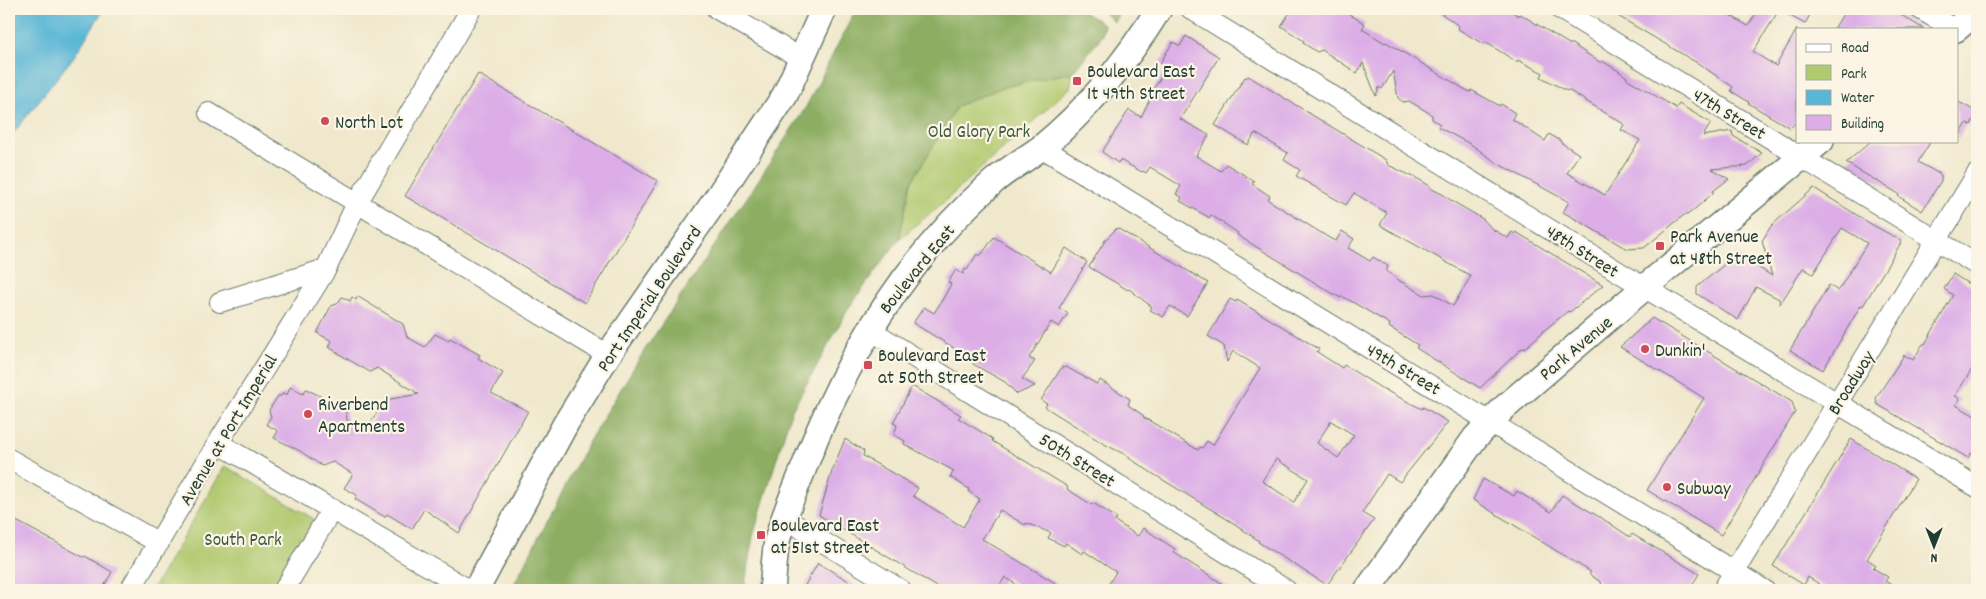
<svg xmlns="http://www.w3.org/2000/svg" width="1986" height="599" viewBox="0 0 1986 599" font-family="Dekko,sans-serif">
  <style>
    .green { fill: #b1c96f; stroke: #688352 }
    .forest { fill: #8cad62; stroke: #56754b }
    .water { fill: #58b6d6; stroke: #3c7a85 }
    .building { fill: #dcade7; fill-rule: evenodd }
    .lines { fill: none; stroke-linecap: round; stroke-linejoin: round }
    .minor-casing { stroke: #687969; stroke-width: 22 }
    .major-casing { stroke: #687969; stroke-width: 28 }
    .minor { stroke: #fff; stroke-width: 20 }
    .major { stroke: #fff; stroke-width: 25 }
    .poi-dot { fill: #d1495b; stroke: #fcf5e5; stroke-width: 2 }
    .labels { text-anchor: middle; stroke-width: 4.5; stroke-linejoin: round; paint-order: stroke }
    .poi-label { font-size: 19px; fill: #1f3d34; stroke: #fcf5e5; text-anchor: start }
    .street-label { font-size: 19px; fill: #1f3d34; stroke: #fcf5e5 }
    .park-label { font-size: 19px; fill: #3c5940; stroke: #fcf5e5 }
  </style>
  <rect width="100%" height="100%" fill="#fcf5e5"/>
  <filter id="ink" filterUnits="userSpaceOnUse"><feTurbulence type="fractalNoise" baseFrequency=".02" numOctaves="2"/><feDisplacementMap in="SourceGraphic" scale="10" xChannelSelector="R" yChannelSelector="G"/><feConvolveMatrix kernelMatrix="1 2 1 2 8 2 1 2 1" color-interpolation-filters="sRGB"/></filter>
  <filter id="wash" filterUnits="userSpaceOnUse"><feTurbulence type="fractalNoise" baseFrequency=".0096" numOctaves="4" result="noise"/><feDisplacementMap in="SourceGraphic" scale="20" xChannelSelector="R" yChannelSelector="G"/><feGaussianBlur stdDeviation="1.12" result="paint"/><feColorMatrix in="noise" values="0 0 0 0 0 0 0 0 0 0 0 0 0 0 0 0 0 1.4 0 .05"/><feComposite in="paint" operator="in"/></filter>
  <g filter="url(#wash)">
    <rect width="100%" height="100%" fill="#efe8cc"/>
    <path class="green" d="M1073,72l-3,16 -125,113 -46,38 12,-56 46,-77 43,-18z
      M225,466l89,53 -42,71h-120z"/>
    <path class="forest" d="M856,9h222l26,15 -2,12 -29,36 -73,16 -43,18 -46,77 -12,56 -49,67 -59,106 -38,124 -9,54h-233l77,-147 56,-92 108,-161 54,-83z
      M1100,9h21l-7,13z"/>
    <path class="water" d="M9,9h95l-29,46 -66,84z"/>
    <g id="blocks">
      <path class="building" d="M1292,9h49l24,15 -3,5 23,14 1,-1 80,48 5,2v-2l29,16 1,-2 14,9 -3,6 33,22 4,-7 12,7 -1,1 19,12 -12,19 38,22 35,-55 -19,-10 3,-5 -2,-2 -54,-33 -1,1 -26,-14 2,-4 -25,-13 -1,2 -32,-20 -2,2 -25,-15 1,-3 -24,-17h72l12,7 1,-2 49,30h3l29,19 1,-2 15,9 10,7 -1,1 50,30 3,-4 32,19 -8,13 29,-5 1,5 29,17 -15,13 -35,3 17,10 -16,12v2l-17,15 -9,7h-3l-40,33 -17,1 -64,-37 6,-10 -72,-39 -25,-18 -34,-18 2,-3 -8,-5v-4l-6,-4 -17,-10 -6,1 -5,-4 -5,-27 -11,18 -3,-2 -3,9 -13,-33 -6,10 -35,-23 -5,2 -14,-9 1,-2 -23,-15z
        M1606,9h114l28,17 11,-17h54l-8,15 -26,-14 -26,42 23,14 21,-37v93l-7,6 -42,-25 1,-1 -18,-11 2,-4 -34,-23z
        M1846,9h45l33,20h-90z
        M1186,36l33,21 -39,62 29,16 -13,21 25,15 5,-7 28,17 -2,3 18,12 -2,4 63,39 5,2 6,-10 12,8 -6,9 22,13 3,-4 15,9 -2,5 14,10 24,14 10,-1 19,12 18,-30 -91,-51 7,-12 -33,-20 -8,12 -50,-29 4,-6 -16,-10 4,-7 -33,-20 -7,12 -33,-20 30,-48 1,1 2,-2 138,84 2,5 32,15 10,6v2l14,7 8,6 31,18 9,10 16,9 4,-6 3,2 1,-2 87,53 -33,27 -2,-1 -26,21h1l-19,17 -2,-1 -42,40 -64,-40 2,-3 -29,-18 1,-3 -48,-28 -1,2 -14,-8 -90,-55 1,-2 -27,-18 -1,3 -30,-17 2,-4 -6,-3 5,-8 -31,-19 -4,6 -3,-2 -1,1 -22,-12 -2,3 -16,-11 27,-42 12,7 13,-26 -1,-1 14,-23 -7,-4 13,-21 7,4z
        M478,74l180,107 -73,122 -180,-107z
        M1957,101l20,11 -6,13 -4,-2 -10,17z
        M1871,141h60l-13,21 23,13v6l-19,30 -24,-15 1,-2 -53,-31z
        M1814,188l57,36 31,17 -39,65 -2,-1 -38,65 -33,-20 39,-65 9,6 29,-48 -25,-15 -29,46 -10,-6 -23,36 -1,-5 -23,-12 -18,33 -41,-26v-7l40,-33 35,22 -10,-35 9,-15z
        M1117,228l91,55 -21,33 -17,-10 -7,11 -13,-7 2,-3 -23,-18 -1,1 -39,-23 17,-28z
        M994,237l57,35 15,-24 21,14 -28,46 9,5 -9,14 -8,-5 -22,36 6,3 -13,18 13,7 -18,8 -12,-12 -32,-18 2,-3 -62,-38 11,-16 10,6 10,-16 7,-13 -3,-2 8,-12 7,4 2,-5 2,1 10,-16 2,2 3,-2z
        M1953,274l24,15v72l-22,35 5,3 -4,6 21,12v40l-6,-4 -3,5 -32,-19 -59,-35 -1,-6 28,-43 9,5 10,-16h2l28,-49 -9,-6z
        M357,296l46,28 4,13 18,10 10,-13 14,7 1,-3 30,17 -2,3 25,15 -12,20 37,18 -69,122 -35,-24 -12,20 -25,-15 -2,3 -30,-18 2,-4 -13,-7 9,-14 -20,-12 -11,4 -22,-15 -26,-13 4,-7 -12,-7 5,-7 -2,-7 9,-14h3l2,-3 4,2 3,-8 13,7 3,-5 18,9 22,13 1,9 19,10 19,-30 34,-6 -42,-26 -7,4 -26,-15 -15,-10 3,-6 -15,-8 14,-27 6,-2 5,-7 8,4 2,-4 4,3z
        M1230,299l6,3 1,-2 46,27 36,22 -2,3 25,16 2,-3 37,23 41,21 1,-2 25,15 -48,60 -13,-8 -25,39 12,7 -47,65 -69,-43 1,-1 -24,-17 -80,-49 -26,-17 1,-1 -26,-13 -59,-37 2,-3 -6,-4 21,-33 2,1 2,-1 31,17 3,-4 30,19 -2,6 16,11 -1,1 55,33 2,-3 2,1 5,-7 6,4 47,-77 -27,-17 -6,11 -3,-16 -16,-10zM1331,421l23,14 -16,23 -21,-15zM1276,459l32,20 -14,23 -32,-21z
        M1652,318l140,84 3,10 -74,123 -74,-45 57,-92 -84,-51z
        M912,386l49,29 -3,3 35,21 -1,2 76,46 -1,2 25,16 1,-2 24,15 -2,3 23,15 5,-8 32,21 -2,3 59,38h-116l-8,-5 8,-13 -32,-21 -2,3 -16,-11 -2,3 -16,-8 3,-5 -25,-10 -1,2 -25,-15 -18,29 85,51h-42l-20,-13 -8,13h-55l-123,-75 13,-44 13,-32 19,12 -1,5 55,32 -5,8 50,31 17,-28 -12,-8 1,-2 -19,-12 4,-6 -50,-27 1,-3 -11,-6 3,-10 -4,-2z
        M1851,439l65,40 -49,80 9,6 -3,3 15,9 -3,4 15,9h-71l-21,-13 -4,8 -31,-19z
        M1483,479l31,17 3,-5 34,21 11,-17 41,24 27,18 2,-3 67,40 -10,16h-92l5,-7 -13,-9 2,-2 -118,-72z
        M9,517l74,40 2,-1 27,16 -10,18h-93l2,-10 -2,-2z
        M818,563l46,27h-49l-10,-5z"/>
    </g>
  </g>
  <g filter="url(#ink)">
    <use href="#blocks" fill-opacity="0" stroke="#687969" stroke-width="1"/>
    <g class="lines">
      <g class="minor-casing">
        <path id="minor" d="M717,9l85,50
          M1191,9l431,265 355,213
          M1560,9l417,256
          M1920,9l34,20
          M209,113l399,242
          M1041,147l723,443
          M220,302l106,-33
          M869,329l417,261
          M218,443l251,147
          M9,459l150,84
          M784,518l117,72
          M130,590l88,-147 108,-174 31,-66 114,-194
          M284,590l48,-81
          M1723,590l254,-416"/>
      </g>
      <g class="major-casing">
        <path id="major" d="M1956,29l21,-18
          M476,590l90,-167 42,-68 107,-154 70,-106 39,-86
          M772,590c2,-16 2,-33 5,-49 6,-24 17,-48 26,-71 41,-109 101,-210 190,-288 15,-13 33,-23 49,-35 47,-38 85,-87 117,-138
          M1367,590l108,-152 29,-30 141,-121 176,-146"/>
      </g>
      <use href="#minor" class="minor"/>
      <use href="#major" class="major"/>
    </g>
  </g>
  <g class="poi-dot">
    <rect x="1072" y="76" width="10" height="10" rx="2.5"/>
    <circle cx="325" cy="121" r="5"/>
    <rect x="1655" y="241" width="10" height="10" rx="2.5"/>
    <circle cx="1645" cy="349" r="5"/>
    <rect x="863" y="360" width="10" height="10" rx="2.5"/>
    <circle cx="308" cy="414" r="5"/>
    <circle cx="1667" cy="487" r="5"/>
    <rect x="756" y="530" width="10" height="10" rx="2.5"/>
  </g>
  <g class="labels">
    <g class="poi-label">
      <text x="1087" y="77">Boulevard East<tspan x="1087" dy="22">1t 49th Street</tspan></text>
      <text x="335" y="128">North Lot</text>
      <text x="1670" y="242">Park Avenue<tspan x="1670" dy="22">at 48th Street</tspan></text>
      <text x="1655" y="356">Dunkin'</text>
      <text x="878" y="361">Boulevard East<tspan x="878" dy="22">at 50th Street</tspan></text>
      <text x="318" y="410">Riverbend<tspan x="318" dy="22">Apartments</tspan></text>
      <text x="1677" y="494">Subway</text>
      <text x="771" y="531">Boulevard East<tspan x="771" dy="22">at 51st Street</tspan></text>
    </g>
    <g class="street-label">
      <text transform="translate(1730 113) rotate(31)" y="7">47th Street</text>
      <text transform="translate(1583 250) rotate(32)" y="7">48th Street</text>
      <text transform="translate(916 268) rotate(-51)" y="7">Boulevard East</text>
      <text transform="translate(648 298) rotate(-56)" y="7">Port Imperial Boulevard</text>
      <text transform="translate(1575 347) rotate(-40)" y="7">Park Avenue</text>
      <text transform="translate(1404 368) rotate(31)" y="7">49th Street</text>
      <text transform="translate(1850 382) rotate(-58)" y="7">Broadway</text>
      <text transform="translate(227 429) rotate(-59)" y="7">Avenue at Port Imperial</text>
      <text transform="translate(1078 459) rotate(32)" y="7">50th Street</text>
    </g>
    <g class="park-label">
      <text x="979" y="137">Old Glory Park</text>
      <text x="243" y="545">South Park</text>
    </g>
  </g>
  <rect width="1986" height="599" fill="none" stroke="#fcf5e5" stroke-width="30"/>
  <rect x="1796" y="28" width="162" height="115" fill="#fcf5e5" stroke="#a4ab9e"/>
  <rect x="1806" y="44" width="25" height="8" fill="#ffffff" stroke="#a4ab9e"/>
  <text x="1841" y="52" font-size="15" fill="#1f3d34">Road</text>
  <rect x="1806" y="65" width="25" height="15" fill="#b1c96f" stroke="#a4ab9e"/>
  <text x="1841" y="78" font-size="15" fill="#1f3d34">Park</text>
  <rect x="1806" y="90" width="25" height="15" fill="#58b6d6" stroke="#a4ab9e"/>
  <text x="1841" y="102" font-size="15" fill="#1f3d34">Water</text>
  <rect x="1806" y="115" width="25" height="15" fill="#dcade7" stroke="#a4ab9e"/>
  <text x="1841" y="128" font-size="15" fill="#1f3d34">Building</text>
  <g transform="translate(1934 546) rotate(180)" stroke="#fcf5e5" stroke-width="4" paint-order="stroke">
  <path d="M0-4L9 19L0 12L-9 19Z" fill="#1f3d34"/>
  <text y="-8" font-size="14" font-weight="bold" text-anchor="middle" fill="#1f3d34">N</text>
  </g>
</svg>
